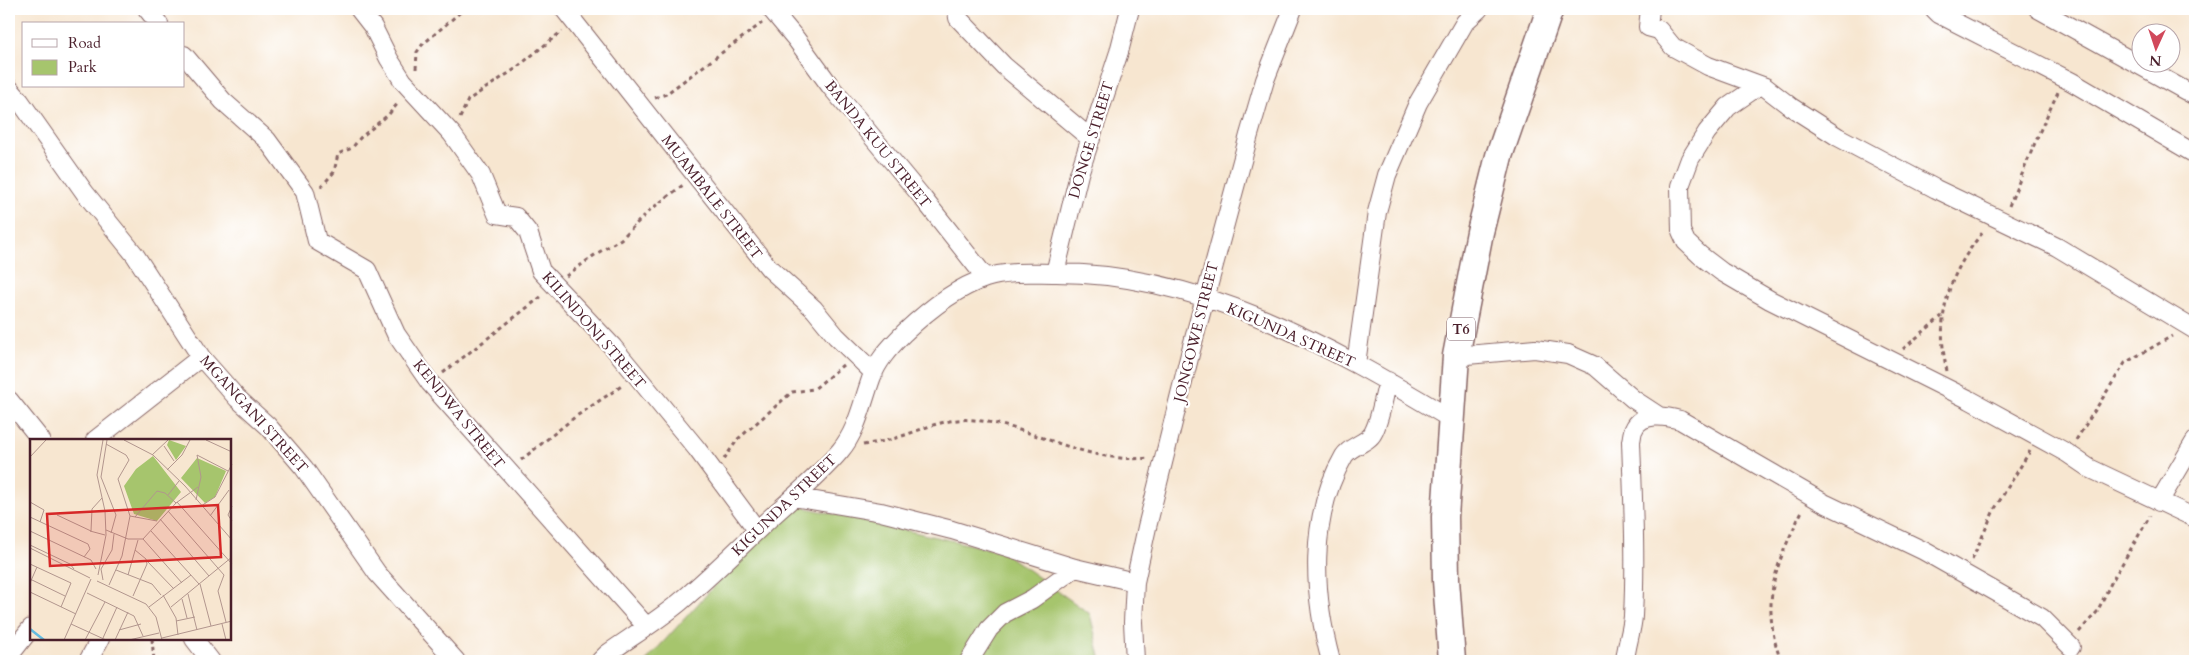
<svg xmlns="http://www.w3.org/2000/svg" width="2204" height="670" viewBox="0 0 2204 670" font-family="Cardo,serif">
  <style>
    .green { fill: #a6c56d; stroke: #78724c }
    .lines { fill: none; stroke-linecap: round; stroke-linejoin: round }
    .minor-casing { stroke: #876565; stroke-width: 20 }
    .highway-casing { stroke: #876565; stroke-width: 29 }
    .path { stroke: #876565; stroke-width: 3; stroke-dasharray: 4 4; stroke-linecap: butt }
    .minor { stroke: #fff; stroke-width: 18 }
    .highway { stroke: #fff; stroke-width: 26 }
    .labels { text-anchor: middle; stroke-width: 4.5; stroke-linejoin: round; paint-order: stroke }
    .shield { fill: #fff; stroke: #80626b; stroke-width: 1 }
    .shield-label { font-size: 14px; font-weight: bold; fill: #4a1f2b }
    .street-label { font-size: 15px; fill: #4a1f2b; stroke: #fff }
    .inset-river { fill: none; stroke: #64bce1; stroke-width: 2.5 }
    .inset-road { fill: none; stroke: #b2968e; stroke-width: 1 }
    .view { fill: #d62828; fill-opacity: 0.15; stroke: #d62828; stroke-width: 2.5 }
    .inset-edge { fill: none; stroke: #4a1f2b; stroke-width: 2.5 }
  </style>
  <rect width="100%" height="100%" fill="#fff"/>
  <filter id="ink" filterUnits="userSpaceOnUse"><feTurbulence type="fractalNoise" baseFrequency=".02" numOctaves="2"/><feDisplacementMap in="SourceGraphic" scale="10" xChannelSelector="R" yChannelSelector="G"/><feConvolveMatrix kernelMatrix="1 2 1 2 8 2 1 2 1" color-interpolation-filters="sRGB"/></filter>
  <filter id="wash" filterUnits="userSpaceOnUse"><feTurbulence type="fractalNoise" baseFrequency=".0096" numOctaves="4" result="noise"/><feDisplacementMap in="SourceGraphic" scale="20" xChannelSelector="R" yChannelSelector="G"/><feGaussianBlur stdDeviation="1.12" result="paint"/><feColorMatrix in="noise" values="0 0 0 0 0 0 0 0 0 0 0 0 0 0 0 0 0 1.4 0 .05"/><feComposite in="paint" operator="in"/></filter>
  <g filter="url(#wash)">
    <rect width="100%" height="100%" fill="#f7e6d0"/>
    <path class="green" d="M789,504l214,48 87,62 11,47h-455z"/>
  </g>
  <g filter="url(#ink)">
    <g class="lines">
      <g class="minor-casing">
        <path id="minor" d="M147,9l12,15
          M359,9l14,18 16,32 14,22 49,53 29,41 16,39 19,3 12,15 13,39 72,76 84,102 60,81
          M564,9l205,259 45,41 22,27 38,37
          M771,9l25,30 35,48 91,110 64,81
          M957,9l1,9 46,48 87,73
          M1650,9l-2,18 11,3 14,17 13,7 22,12 57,21 26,20 47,30 98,52 121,58 138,83
          M1934,9l5,5 133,68 123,72
          M2038,9l157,87
          M184,55l39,46 44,39 38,52 12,49 50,29 29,64 34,49 216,243
          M1760,85l-32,22 -21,25 -17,27 -10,27 1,45 5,11 15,14 21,16 48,28 200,100 97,53 22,15 106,50
          M9,88l11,13 65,92 50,62 66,102 36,41 31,28 36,42 73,105 79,88
          M1055,273l24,-99 40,-122 11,-43
          M1456,356l79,-7 33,5 27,12 38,33 26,17
          M1356,364l21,-152 10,-37 31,-72 47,-81 14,-13
          M9,400l32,40
          M95,440l106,-83
          M793,497l88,15 71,18 123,38 60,14
          M2159,502l36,-61
          M194,639l17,22
          M9,656l22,-28
          M88,661l12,-22
          M600,661l7,-7c24,-17 50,-33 73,-52 31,-26 59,-54 88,-82 24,-22 51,-44 72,-69 17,-20 22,-47 31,-72 6,-18 19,-32 33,-46 23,-22 51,-45 82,-55 21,-7 45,-5 67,-5 146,-1 277,73 398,146
          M969,661l20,-32 16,-16 27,-14 43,-31
          M1135,661l-2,-39 2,-40 12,-55 44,-177 58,-215 16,-55 28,-71
          M1331,661c-18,-66 -23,-143 13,-205 6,-10 24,-13 29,-23 7,-12 11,-38 15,-52
          M1625,661c1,-15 7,-30 8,-45 3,-58 0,-116 -2,-175 1,-3 1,-9 3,-12 7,-17 32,-13 46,-9l144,83 100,48 118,67 29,29"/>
      </g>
      <g class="highway-casing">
        <path id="highway" d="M1452,661l-6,-81 -1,-63 11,-161 24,-124 19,-76 51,-147"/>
      </g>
      <path class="path" d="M416,69l1,-17 5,-7 42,-36
        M655,98l11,-4 96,-71
        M460,118l8,-18 47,-31 47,-38
        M321,187l13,-15 4,-18 14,-6 8,-10 29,-24 10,-12
        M2009,206l30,-73 19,-41
        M566,276l30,-22 25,-15 29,-29 33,-25
        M1903,349l39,-33
        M1947,371c-13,-54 2,-99 37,-140
        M443,373l99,-77
        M2076,440l49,-77 47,-27
        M863,445c9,-2 18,-3 26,-5 30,-8 53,-23 85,-20 59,6 110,44 174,38
        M724,459l14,-20 54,-47 22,-3 29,-24
        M521,460l54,-43 48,-32
        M1972,560l22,-50 36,-59
        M2079,632l18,-20 14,-29 39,-67
        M152,639l2,22
        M1781,661c-22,-60 -5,-97 22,-152"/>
      <use href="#minor" class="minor"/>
      <use href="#highway" class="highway"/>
    </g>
  </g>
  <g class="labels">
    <rect class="shield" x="1447" y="317.5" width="28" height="23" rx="4"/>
    <g class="shield-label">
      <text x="1461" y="334">T6</text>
    </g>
    <g class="street-label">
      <text transform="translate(1091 140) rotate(-73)" y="5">DONGE STREET</text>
      <text transform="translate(878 144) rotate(51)" y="5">BANDA KUU STREET</text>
      <text transform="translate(712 197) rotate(52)" y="5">MUAMBALE STREET</text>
      <text transform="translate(594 330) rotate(49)" y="5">KILINDONI STREET</text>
      <text transform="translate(1196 332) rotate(-76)" y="5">JONGOWE STREET</text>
      <text transform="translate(1291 335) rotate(24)" y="5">KIGUNDA STREET</text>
      <text transform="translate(254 414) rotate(48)" y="5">MGANGANI STREET</text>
      <text transform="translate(459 414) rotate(51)" y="5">KENDWA STREET</text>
      <text transform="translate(784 505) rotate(-44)" y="5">KIGUNDA STREET</text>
    </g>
  </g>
  <g transform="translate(30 439)">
    <rect width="201" height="201" fill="#f7e6d0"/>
    <path d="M139,1l17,6 -10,14 -9,-15zM123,17l28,36 -24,29 -23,-7 -10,-28 12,-17zM167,19l29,13 -11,26 -10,6 -24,-25z" fill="#a6c56d"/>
    <path class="inset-river" d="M0,190l14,11"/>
    <path class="inset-road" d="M77,1l-6,37 15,38 -5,18M94,1l29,15 32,31 47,54M176,1l26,12M76,5l20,11 3,5 -11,19 12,37 -8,40 -13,29M134,7l10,15M122,16l16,-15M167,16l31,16M0,18l16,-17M137,31l15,-15 8,-15M138,56l11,-14M166,61l5,-23 -4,-22M0,63l14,8 -4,12M147,63l55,62M171,67l14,-9 17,-33M202,67l-4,9 4,6M138,72l56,64 -6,16 8,31M27,76l34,16 1,-22 10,-11M100,77l27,5M180,77l19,-26M0,78l58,27 2,5 -6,8M105,78l22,-26 8,2 11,10M130,80l49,57M76,91l22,9h15l33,-36 22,-16M0,92l61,29 5,9M60,92l15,4M121,92l48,53M113,100l39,44M0,106l40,19 4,5M0,109l60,30M117,122l27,28M0,125l41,19 -10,24M86,131l36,14 9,11M68,136l8,-40 -1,-24 -8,-36 6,-35M98,136l10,-35M0,140l35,17M73,141l-2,-11 11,-19 2,-16M67,142l49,23 10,13 6,23M0,144l7,-16M170,145l11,42M0,153l46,22M57,154l47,23 9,20M158,155l9,36M133,156l13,23 2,17M103,157l14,-32 -1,-5 -11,-9M152,160l5,19M119,168l42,-32M141,168l61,-50M146,182l19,-4M41,185l35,16M192,185l4,16M89,191l22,-6M73,199l14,-31M132,199l70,-17M34,201l27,-61M55,201l20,-38M85,201l13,-28M99,201l30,-7"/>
    <path class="view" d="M188,66l3,52 -171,9 -3,-52z"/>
    <rect width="201" height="201" class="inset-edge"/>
  </g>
  <rect width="2204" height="670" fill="none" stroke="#fff" stroke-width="30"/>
  <rect x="22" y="22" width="162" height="65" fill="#ffffff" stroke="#b7a5aa"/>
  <rect x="32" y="39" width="25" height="8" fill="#ffffff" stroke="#b7a5aa"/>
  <text x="68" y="48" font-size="15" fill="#4a1f2b">Road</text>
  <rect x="32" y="60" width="25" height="15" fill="#a6c56d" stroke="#b7a5aa"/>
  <text x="68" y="72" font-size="15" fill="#4a1f2b">Park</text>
  <g transform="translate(2156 48) rotate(183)"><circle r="24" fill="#ffffff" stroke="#b7a5aa"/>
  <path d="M0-4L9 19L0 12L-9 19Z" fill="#d1495b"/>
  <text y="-8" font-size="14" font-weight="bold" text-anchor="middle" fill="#4a1f2b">N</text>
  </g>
</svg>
